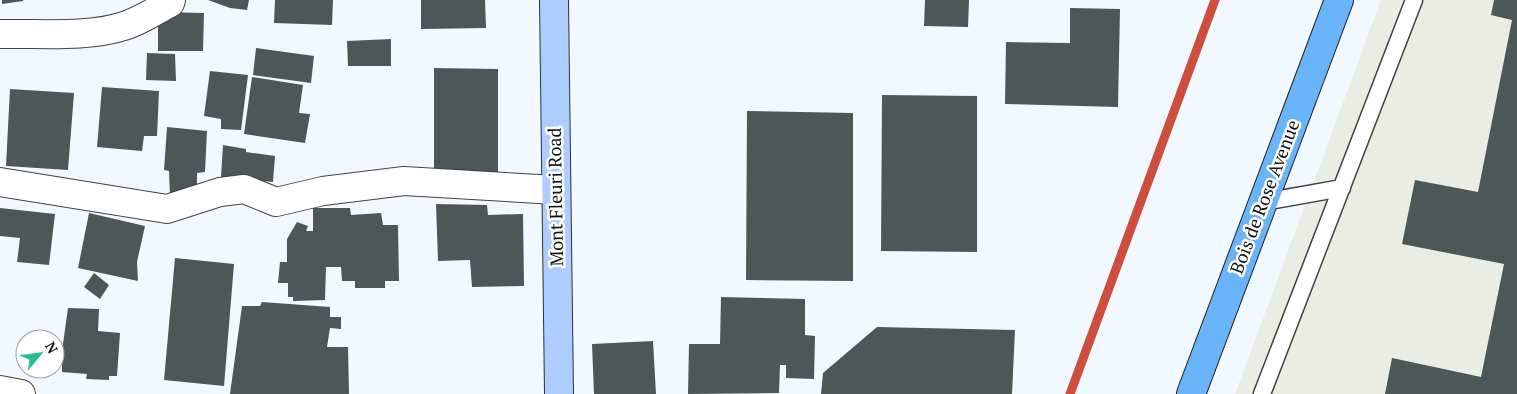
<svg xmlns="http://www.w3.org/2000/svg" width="1517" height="394" viewBox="0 0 1517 394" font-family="'PT Serif',serif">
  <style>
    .industrial { fill: #e8eee4 }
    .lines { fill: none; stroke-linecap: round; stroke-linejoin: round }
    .stream { stroke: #cd4e3d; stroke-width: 9 }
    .building { fill: #4c5758 }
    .lane-casing { stroke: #424242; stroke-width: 19 }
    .street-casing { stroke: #424242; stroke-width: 30 }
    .secondary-casing { stroke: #313131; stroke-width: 30 }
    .primary-casing { stroke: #202020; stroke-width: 30 }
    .lane { stroke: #fff; stroke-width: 16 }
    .street { stroke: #fff; stroke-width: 28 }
    .secondary { stroke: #adcdfe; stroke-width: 28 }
    .primary { stroke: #69b4f8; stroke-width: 28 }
    .labels { text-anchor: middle; stroke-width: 5; stroke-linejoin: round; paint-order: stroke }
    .street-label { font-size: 18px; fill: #0f0f0f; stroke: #fff }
  </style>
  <rect width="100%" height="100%" fill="#f2f8ff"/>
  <path class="industrial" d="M1381,0h136v394h-282z"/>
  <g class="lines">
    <path class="stream" d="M1070,394l145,-394"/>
  </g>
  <path class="building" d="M2,0h21v1l-21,3z
    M208,0h41l-2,10 -17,-2z
    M275,0h58l-1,25 -58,-2z
    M421,0h64l1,28 -65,1z
    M925,0h44l-1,27 -44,-1z
    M1494,0h23v394h-132l7,-36 89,19 23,-113 -102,-20 13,-64 63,12 34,-172 -21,-5z
    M1070,8l50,1 -2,98 -113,-3 1,-62 64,1z
    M158,12l46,1 -1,38h-45z
    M391,39v27h-43l-1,-25z
    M256,48l58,8 -3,27 -58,-8z
    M147,53l28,1 1,27 -30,-1z
    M434,68l64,1v105h-64z
    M210,71l38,4 -7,55 -20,-1v-10l-17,-3z
    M252,77l51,8 -4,28 11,1 -5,29 -61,-9z
    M102,87l57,4 -2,45h-13l-2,15 -45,-4z
    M10,89l64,4 -6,77 -62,-4z
    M882,95l95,1v156l-96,-1z
    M747,111l106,2v168l-107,-1z
    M167,127l40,4 -2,41 -8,1v23l-27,1 -1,-26 -5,-1z
    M223,145l23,4v3l29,4 -2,26 -52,-5z
    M436,204l51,1 1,10 35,-1 1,72 -52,1 -2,-27 -32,1z
    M0,208l55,6 -6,51 -32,-3 3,-24 -20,-2z
    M313,208h37l1,7 30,-2 2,12h15l1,56h-14v7h-30v-7h-13l-1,-14h-15l-1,33 -32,1v-4h-5v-14h-10l2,-21h7v-23l10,-17 11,4 -2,5h7z
    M89,213l56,13 -8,36 1,19 -60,-13z
    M175,258l59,6 -10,122 -60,-6z
    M94,273l15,12 -9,14 -16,-12z
    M721,297l84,2v36l10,1 -1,43 -28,-1v-13h-6l-1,28 -91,1 1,-50h31z
    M262,302l68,5v10h11v12l-11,-1 -3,19h21l1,47h-119l12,-88h18z
    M68,308l31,1 -1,22 22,2 -3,43h-8v4l-23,-1 1,-5 -25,-2v-21z
    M877,327l138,3 -3,64h-191l2,-21z
    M653,341l3,53h-62l-2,-50z"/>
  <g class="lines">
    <g class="lane-casing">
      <path id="lane" d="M1263,202l79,-14
        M1262,394l152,-394"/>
    </g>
    <g class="street-casing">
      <path id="street" d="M0,34c40,-1 87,4 124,-8 16,-5 31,-15 46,-23l1,-3
        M0,182l167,27 53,-17 24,-3 32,13 47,-11 81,-10 152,9
        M0,390l21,4"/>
    </g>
    <g class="secondary-casing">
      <path id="secondary" d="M554,0l5,394"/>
    </g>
    <g class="primary-casing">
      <path id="primary" d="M1191,394l148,-394"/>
    </g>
    <use href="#lane" class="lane"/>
    <use href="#street" class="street"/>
    <use href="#secondary" class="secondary"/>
    <use href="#primary" class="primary"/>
  </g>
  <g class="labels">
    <g class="street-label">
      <text transform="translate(556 197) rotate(-91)" y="6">Mont Fleuri Road</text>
      <text transform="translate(1265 197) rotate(-69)" y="6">Bois de Rose Avenue</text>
    </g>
  </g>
  <g transform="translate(40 354) rotate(61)"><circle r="24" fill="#ffffff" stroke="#9f9f9f"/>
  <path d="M0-4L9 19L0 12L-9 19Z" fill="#26c08d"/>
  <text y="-8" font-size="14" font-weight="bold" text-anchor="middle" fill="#0f0f0f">N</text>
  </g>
</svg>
